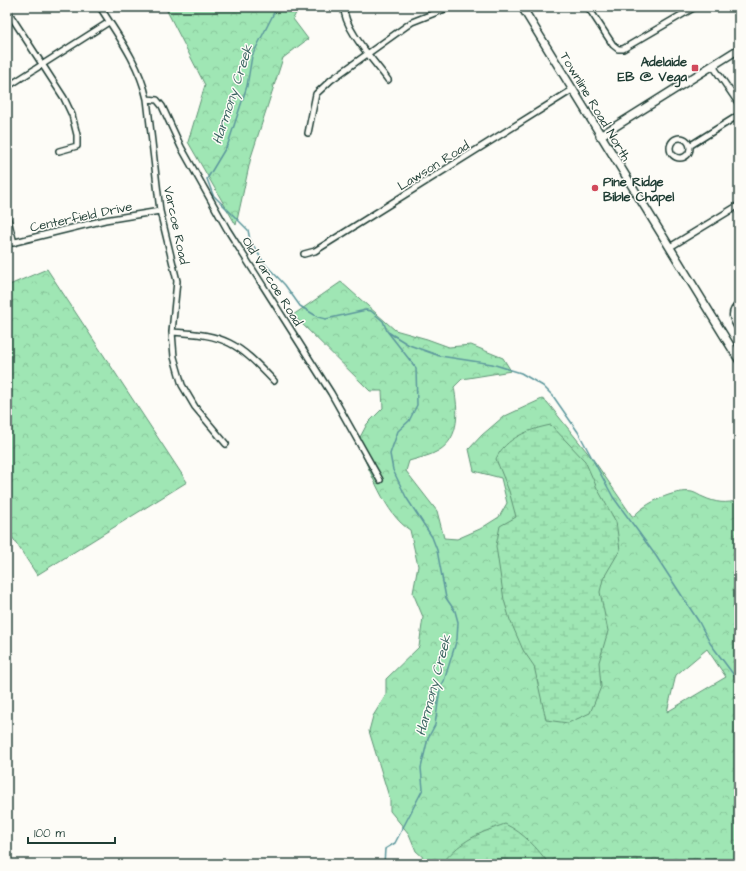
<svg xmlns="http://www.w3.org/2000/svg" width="746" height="871" viewBox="0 0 746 871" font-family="'Architects Daughter',sans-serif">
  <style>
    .forest { fill: url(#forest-crowns); stroke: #5f9274; fill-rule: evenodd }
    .wetland { fill: url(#wetland-marsh); stroke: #5f9274 }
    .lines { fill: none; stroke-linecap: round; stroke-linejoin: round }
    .stream { stroke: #5c979c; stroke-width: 1.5 }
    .street-casing { stroke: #1f3d34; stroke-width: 8 }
    .secondary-casing { stroke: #1f3d34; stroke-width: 10 }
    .street { stroke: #fdfcf7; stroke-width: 5 }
    .secondary { stroke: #fdfcf7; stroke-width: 7 }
    .poi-dot { fill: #d1495b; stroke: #fdfcf7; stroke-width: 1.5 }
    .labels { text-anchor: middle; stroke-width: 3; stroke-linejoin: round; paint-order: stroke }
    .poi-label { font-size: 13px; font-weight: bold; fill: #1f3d34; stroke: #fdfcf7; text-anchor: end }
    .street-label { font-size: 13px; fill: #1f3d34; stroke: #fdfcf7 }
    .water-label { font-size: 14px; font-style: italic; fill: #38625f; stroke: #fdfcf7 }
  </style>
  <defs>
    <pattern id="forest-crowns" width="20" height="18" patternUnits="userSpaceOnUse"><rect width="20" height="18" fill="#9fe6b4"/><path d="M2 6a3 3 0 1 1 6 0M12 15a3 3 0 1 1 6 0" fill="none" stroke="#88c69b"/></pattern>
    <pattern id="wetland-marsh" width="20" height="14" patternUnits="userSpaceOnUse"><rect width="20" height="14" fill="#9fe6b4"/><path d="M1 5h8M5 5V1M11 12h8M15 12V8" fill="none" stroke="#88c69b"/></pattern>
  </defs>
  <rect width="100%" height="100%" fill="#fdfcf7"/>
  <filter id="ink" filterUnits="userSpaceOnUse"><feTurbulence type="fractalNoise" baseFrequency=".025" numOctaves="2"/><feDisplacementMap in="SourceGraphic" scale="8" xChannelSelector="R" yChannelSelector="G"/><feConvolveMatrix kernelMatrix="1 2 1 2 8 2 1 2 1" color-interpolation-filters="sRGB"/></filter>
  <g filter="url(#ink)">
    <path class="forest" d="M165,7h134l-6,12 15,20 -25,19 -32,99 -15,68 -48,-83 17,-57z
      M47,269l140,213 -150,93 -30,-46v-243z
      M341,282l54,48 32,9 22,8 22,-2 32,13 8,13 -49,8 -8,8c4,22 7,51 -16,64 -8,5 -20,7 -29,10l-3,10 31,40 7,27 13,1 23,-10 19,-12 8,-14 -6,-25 -27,-7 -5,-22 13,-14 21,-18 39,-18 5,3 48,60 37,54h2c11,-13 41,-27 58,-24 4,1 8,4 11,5 13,6 23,7 36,3v38h-2l2,12v314h-313l-1,-5 -9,-8 -7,-17 -19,-23v-11l-21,-69 4,-15 13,-21v-16l33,-32 4,-30 -10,-24 5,-27 -8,-36c-25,-15 -40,-61 -53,-87l10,-19 16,-16 -1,-17h-12l-77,-76zM707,649l19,28 -59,35 9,-37z"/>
    <path class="wetland" d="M551,425l34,36 12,27 19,34 4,28 -17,29 -3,13 8,39 -9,31 2,25 -11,26 -22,10 -22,-3 -12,-54 -11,-16 -13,-30 -6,-20 -8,-54 4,-20 16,-9 -7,-26 -13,-32c9,-21 34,-30 55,-34z
      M505,824c19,9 32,24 44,40h-106l1,-3c18,-21 35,-28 61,-37z"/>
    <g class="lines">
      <path class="stream" d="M277,7l-25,49 -5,30 -19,58 -21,35 6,16 35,35 2,10 14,23 21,22 15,21 18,11 8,2 40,-9 5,1 12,10 4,10 29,37 1,37 -8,16 -11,10 -8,23 3,16 13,27 26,40 5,13 9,48 9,13 3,11 -1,17 -13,42 -4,7 -5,37 -7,13 -7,30 2,21 -28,54 -10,6 -1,15
        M388,332l21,13 31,11 52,8 29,9 22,13 10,10 25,36 35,65 43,59 43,66 11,21 29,39"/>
      <g class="street-casing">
        <path id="street" d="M100,7c19,30 39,57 47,92l13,112 17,70 -5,51 2,25 8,28 13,22 31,37
          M344,7c-1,21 32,56 44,73
          M588,7l25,38 5,4h5l72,-42
          M7,10l57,88 8,17 5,20v11l-18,5
          M713,66l26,38
          M7,87l102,-65
          M147,99l10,1 5,6 19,41 46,82 104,164 49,87
          M308,133l8,-39 15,-14 81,-58 38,-15
          M670 148a10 10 0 1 1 20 0a10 10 0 1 1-20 0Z
          M691,145l48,-30
          M7,216l7,27
          M7,244l98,-24 55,-9
          M670,247l69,-42
          M304,254l11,-3 257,-161
          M739,304c-11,8 -6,17 0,26
          M172,332c54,3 65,10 102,49"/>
      </g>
      <g class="secondary-casing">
        <path id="secondary" d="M522,7l217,353
          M600,136l139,-87"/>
      </g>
      <use href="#street" class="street"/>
      <use href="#secondary" class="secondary"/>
    </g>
  </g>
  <g class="poi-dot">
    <rect x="691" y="64" width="8" height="8" rx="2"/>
    <circle cx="595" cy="188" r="4"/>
  </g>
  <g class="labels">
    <g class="poi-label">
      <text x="687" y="66">Adelaide<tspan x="687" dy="15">EB @ Vega</tspan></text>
      <text x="603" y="186" text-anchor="start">Pine Ridge<tspan x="603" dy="15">Bible Chapel</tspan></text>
    </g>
    <g class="street-label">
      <text transform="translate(596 106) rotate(59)" y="5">Townline Road North</text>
      <text transform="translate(433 165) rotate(-32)" y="5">Lawson Road</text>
      <text transform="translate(81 216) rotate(-12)" y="5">Centerfield Drive</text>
      <text transform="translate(177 225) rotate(78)" y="5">Varcoe Road</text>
      <text transform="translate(273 281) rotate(58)" y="5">Old Varcoe Road</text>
    </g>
    <g class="water-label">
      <text transform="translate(232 94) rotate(-72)" y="5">Harmony Creek</text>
      <text transform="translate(433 685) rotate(-75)" y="5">Harmony Creek</text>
    </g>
  </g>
  <rect width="746" height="871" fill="none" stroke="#fdfcf7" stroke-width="24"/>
  <rect x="12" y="12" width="722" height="847" fill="none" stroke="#1f3d34" stroke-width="1.5" filter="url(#ink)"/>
  <path d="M28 837v6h87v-6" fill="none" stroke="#1f3d34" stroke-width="2"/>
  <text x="34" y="837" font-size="12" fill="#1f3d34" stroke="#fdfcf7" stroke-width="3" paint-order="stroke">100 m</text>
</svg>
